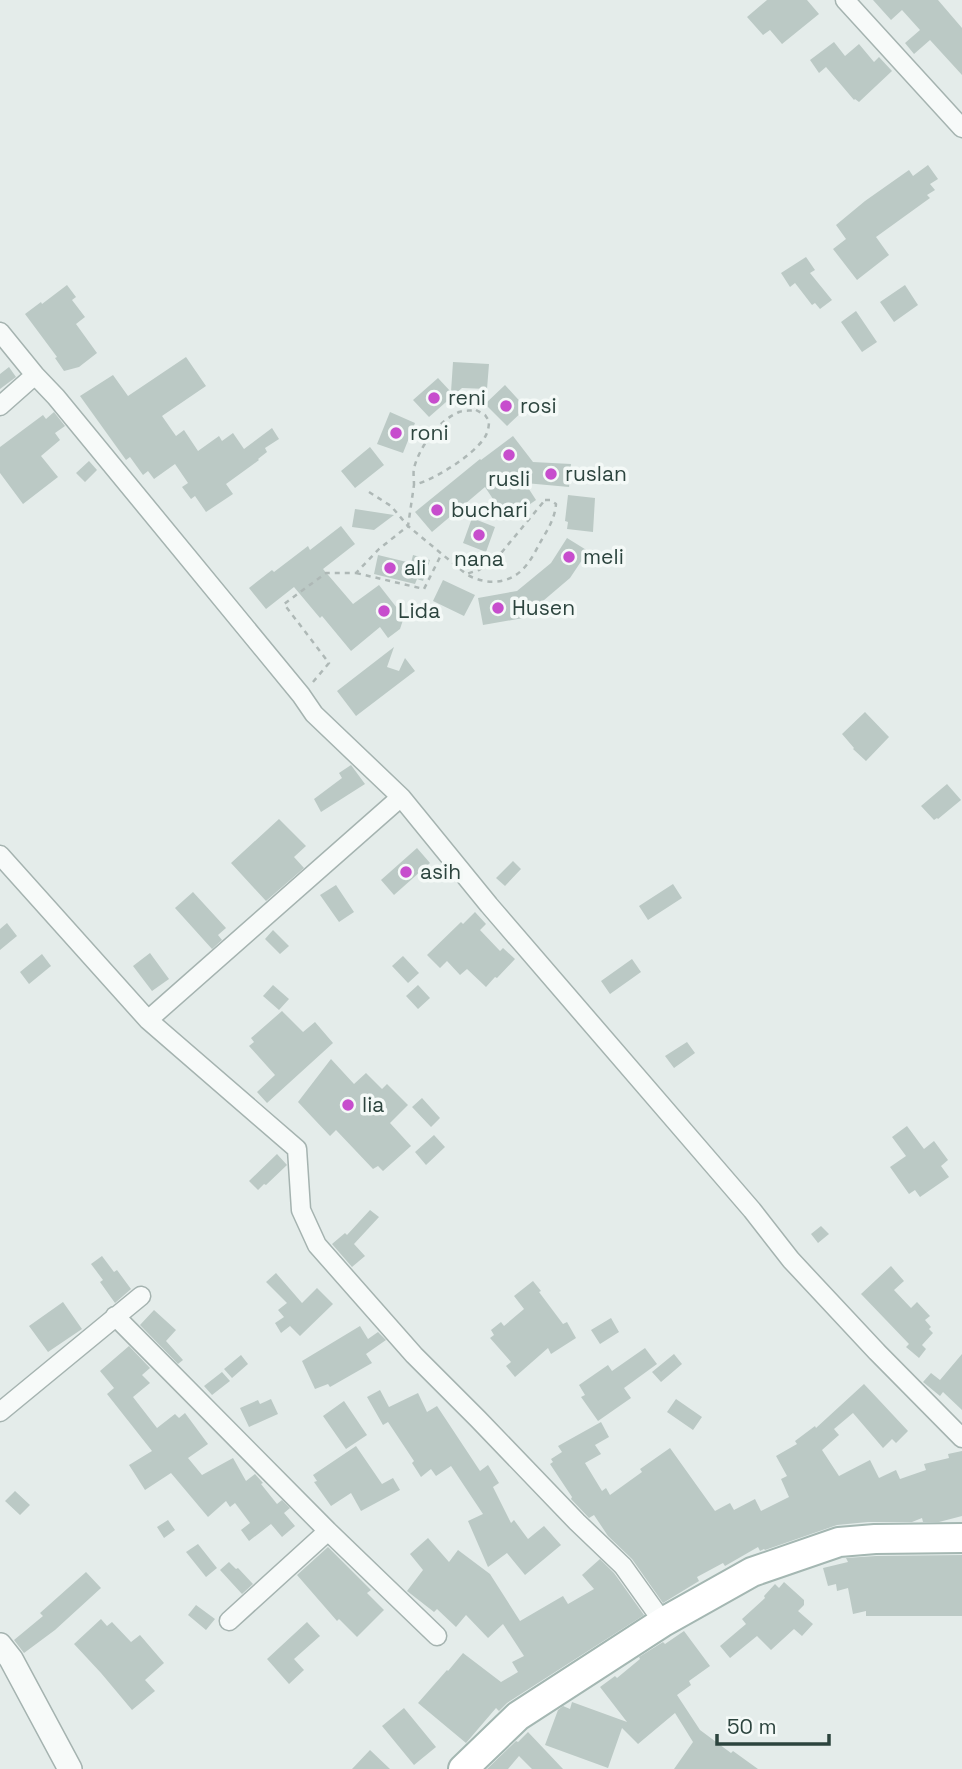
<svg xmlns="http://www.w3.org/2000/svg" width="962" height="1769" viewBox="0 0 962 1769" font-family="'Space Grotesk',sans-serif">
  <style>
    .building { fill: #bbc9c5 }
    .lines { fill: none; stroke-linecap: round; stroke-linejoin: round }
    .minor-casing { stroke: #a5b3b0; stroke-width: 21 }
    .tertiary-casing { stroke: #a5b3b0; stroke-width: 26 }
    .primary-casing { stroke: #a4b7b2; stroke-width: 32 }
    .path { stroke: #aeb8b6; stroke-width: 2.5; stroke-dasharray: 5 5; stroke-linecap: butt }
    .minor { stroke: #f7faf9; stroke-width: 18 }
    .tertiary { stroke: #f7faf9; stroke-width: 23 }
    .primary { stroke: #fff; stroke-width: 28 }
    .poi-dot { fill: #c74dcd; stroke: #f4f9f7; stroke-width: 2.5 }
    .labels { text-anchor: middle; stroke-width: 7; stroke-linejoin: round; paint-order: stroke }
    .poi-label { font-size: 21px; fill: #2c443e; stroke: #f4f9f7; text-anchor: start }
  </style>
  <rect width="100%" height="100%" fill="#e4ecea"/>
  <path class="building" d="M767,0h40l12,14 -37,30 -12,-14 -7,5 -16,-18z
    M873,0h65l24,28v47l-32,-35 -16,14 -9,-11 15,-13 -18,-20 -11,10z
    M834,42l11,14 14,-12 15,18 5,-5 13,14 -33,31 -4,-3 -1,1 -28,-33 -7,6 -9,-13z
    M928,165l10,14 -8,5 5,6 -8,5 3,3 -54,39 13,18 -32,25 -24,-31 13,-10 -10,-14 29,-24 44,-31 4,6z
    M806,257l9,13 -5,3 22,27 -12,9 -5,-6 -3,2 -17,-22 -5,4 -9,-14z
    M67,285l9,12 -4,3 13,17 -9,7 21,29 -18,14 -15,4 -9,-13 2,-1 -32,-43 16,-12 1,2z
    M905,285l13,20 -24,17 -14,-20z
    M856,311l21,31 -15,10 -21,-30z
    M186,357l20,29 -44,30 14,20 8,-6 14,21 21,-15 3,5 11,-8 11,16 28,-21 7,11 -14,9 2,4 -9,7 1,1 -33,24 7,10 -27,18 -11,-16 -4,3 -9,-12 6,-4 -13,-19 -21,15 -6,-8 -5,4 -13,-18 -4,3 -46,-64 33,-21 15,21z
    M453,362l36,2 -2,25 -25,-1 -33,29 -16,-17 25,-22 13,14z
    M9,367l7,10 -16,12v-15z
    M505,385l21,23 -19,18 -22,-22z
    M54,412l11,14 -10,7 5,7 -19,16 17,21 -35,27 -23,-31v-26l43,-32 3,4z
    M390,412l25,11 -12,30 -26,-9z
    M513,436l20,26 38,2 -2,23 -44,-4 11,17 -29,20 -22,-33 -53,45 -17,-20 65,-53 1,1z
    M370,447l14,18 -29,23 -14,-17z
    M89,461l8,9 -12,12 -9,-9z
    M568,495l27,3 -2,34 -26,-3 1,-7 -3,-1z
    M355,509l39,6 -20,15 -22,-3z
    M472,518l23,9 -9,25 -23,-9z
    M341,526l14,18 -32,25 30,35 26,-19 25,32 -4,12 -12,9 -8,-11 -29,24 -29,-35 -2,2 -26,-31 -28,22 -17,-21 23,-18 2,2 34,-26 2,4z
    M567,538l21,13 -18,27 -47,40 -40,7 -5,-27 39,-7 34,-28z
    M378,555l33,8 2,-8 17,5 -7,21 -6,-2 -2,5 -41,-10z
    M443,580l32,15 -11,21 -31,-15z
    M394,647l-7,20 12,4 6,-13 10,13 -59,45 -19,-25z
    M865,712l24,25 -23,24 -13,-12 1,-1 -12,-14z
    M351,765l14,19 -44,28 -7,-13 28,-21 -3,-5z
    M947,784l14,16 -23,19 -1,-1 -3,2 -13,-14z
    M279,819l27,27 -12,11 10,11 -38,33 -35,-38z
    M417,848l13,15 -36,32 -13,-15z
    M513,861l8,8 -16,17 -9,-8z
    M673,884l9,14 -34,22 -9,-14z
    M336,885l18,27 -15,10 -19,-27z
    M193,892l33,36 -8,7 4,5 -10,9 -37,-41z
    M475,912l11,12 -6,6 20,21 3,-3 12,11 -18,19 -2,-1 -9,10 -19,-18 -7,6 -13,-14 -7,7 -13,-13 34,-33 2,2z
    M7,923l10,13 -17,14v-21z
    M273,930l16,16 -9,8 -15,-15z
    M150,953l19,26 -17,12 -19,-25z
    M42,954l9,12 -22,18 -9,-12z
    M403,956l16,17 -11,10 -16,-17z
    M632,959l9,13 -31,22 -9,-13z
    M273,985l16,14 -10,11 -16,-14z
    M418,985l12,13 -12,11 -12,-13z
    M282,1011l21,21 12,-10 18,21 -66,60 -10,-11 18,-17 -26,-29 5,-4 -3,-4z
    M687,1042l8,11 -21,15 -9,-12z
    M331,1059l23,25 12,-11 16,16 5,-5 21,21 -18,18 21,23 -28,25 -5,-5 -5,3 -37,-39 -6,6 -32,-34z
    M422,1098l18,20 -9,9 -19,-20z
    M907,1126l17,23 10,-8 14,19 -7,6 8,11 -29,20 -5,-7 -6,4 -19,-27 16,-11 -14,-19z
    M434,1135l11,12 -19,18 -11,-13z
    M277,1154l10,11 -21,20 -2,-1 -6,6 -9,-9z
    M370,1210l9,7 -25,27 11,12 -13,11 -20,-23 13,-11 2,2z
    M821,1226l8,8 -11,9 -7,-9z
    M102,1256l12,16 3,-2 14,19 -16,14 -15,-21 3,-2 -12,-16z
    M891,1266l13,15 -10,9 17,18 6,-6 13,14 -5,4 6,7 -2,2 4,4 -11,12 4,4 -7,9 -13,-11 3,-3 -48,-50z
    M276,1273l26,30 15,-15 16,16 -33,32 -10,-10 -9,7 -6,-10 9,-6 -6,-7 9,-7 -21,-21z
    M533,1281l8,10 -2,1 24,32 4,-2 9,16 -25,16 -3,-6 -33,29 -9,-11 5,-4 -21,-24 4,-3 -3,-5 10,-8 3,4 20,-17 -10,-13z
    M63,1302l19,27 -34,23 -19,-26z
    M154,1310l22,20 -10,11 17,19 -5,4 -38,-39z
    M611,1318l8,14 -19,12 -9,-14z
    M360,1326l8,13 10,-7 8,8 -20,14 6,9 -42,24 -2,-3 -13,5 -13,-28z
    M129,1346l21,22 -8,7 8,8 -17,14 24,31 18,-14 4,4 6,-5 23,31 -20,14 14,17 31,-17 13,23 9,-7 8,9 -2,1 16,20 5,-4 8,8 -6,5 11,13 -13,11 -11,-13 -22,17 -8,-11 9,-7 -15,-20 -5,4 -4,-6 -18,16 -37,-44 -26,17 -16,-25 23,-14 -45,-57 7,-6 -14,-17z
    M645,1348l12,16 -33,24 7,10 -33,23 -17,-24 4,-2 -6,-10 29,-20 4,6z
    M674,1354l8,10 -21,18 -9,-10z
    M962,1354v56l-19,-18 -3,4 -17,-14 8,-9 9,7z
    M241,1355l7,9 -16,14 -8,-9z
    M222,1372l8,9 -18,14 -8,-9z
    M864,1384l44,47 -12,12 -4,-4 -9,9 -30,-35 -19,16 5,6 -17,15 17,26 31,-16 9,18 17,-8 4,9 26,-9 -2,-6 25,-6 -1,-4 14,-3v65l-23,6h-16l-1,-4 -10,4h-44l-31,3 -72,25 -1,-1 -4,2 -2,-4 -33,19 -2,-3 -26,14 2,4 -36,22 -31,-44 -24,-23 -14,-21 -5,3 -18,-19 1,-2 -22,-33 3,-2 -2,-3 11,-7 -4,-6 43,-24 8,15 -14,8 6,9 -16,9 17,28 4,-3 4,7 32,-23 -2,-3 30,-21 45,63 15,-8 4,7 21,-11 6,12 28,-14 -8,-18 6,-3 -11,-20 21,-12 -2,-3 20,-15 1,2z
    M380,1390l9,17 29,-14 9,19 10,-6 43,65 8,-6 11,18 -6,4 18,36 3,-3 14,19 16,-13 17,19 -36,30 -18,-22 -19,14 -20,-46 15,-7 -32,-48 -15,10 -5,-7 -10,8 -9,-14 2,-2 -26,-39 -5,3 -16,-28z
    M271,1399l7,15 -29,13 -9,-19 18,-8 2,4z
    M676,1399l26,18 -9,13 -26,-18z
    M344,1401l23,34 -21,14 -23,-33z
    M356,1446l26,38 11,-6 7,12 -39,21 -10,-18 -20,13 -17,-24 3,-1 -4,-6z
    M15,1491l15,14 -10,10 -15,-14z
    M168,1520l7,10 -11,8 -7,-11z
    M428,1538l21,24 9,-12 32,24 30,47 43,-25 5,8 26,-15 -12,-14 18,-16 14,14 30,42 -137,88 -8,8 -3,-3 -30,35 -48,-40 29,-33 1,1 15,-18 38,29 17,-10 -6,-10 12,-6 -21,-32 -15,14 -22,-23 -10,12 -19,-18 -3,3 -27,-21 16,-21 -13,-16z
    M198,1544l19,24 -11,9 -20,-25z
    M328,1547l43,43 -4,3 17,17 -27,27 -18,-18 -2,2 -40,-46z
    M962,1555v61h-96v-5l-13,3 -5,-26 -11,3 -1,-7 -8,2 -5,-18 25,-6 -2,-4 30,-2z
    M229,1562l7,7 2,-1 15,16 -11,10 -22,-24z
    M86,1572l15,16 -46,42 -31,23 -10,-13 29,-24 -3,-3z
    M784,1582l20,18v5l-6,6 15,13 -11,12 -8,-7 -23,21 -14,-14 -27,22 -10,-12 26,-22 -4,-5 23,-21 -1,-2 11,-12 4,4z
    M196,1605l19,14 -9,11 -18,-15z
    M101,1619l6,7 5,-4 19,20 9,-7 24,28 -19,17 10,11 -23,19 -31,-37 -27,-29z
    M307,1622l13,14 -26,23 10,11 -15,14 -22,-25z
    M684,1631l26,35 -21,15 2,4 -14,10 23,35 31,23 2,-2 25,18h-84l19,-27 -18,-29 -37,31 -16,-16 -14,40 -63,-23 13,-35 5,-4 7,3 2,-7 55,20 -27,-35 15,-11 2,2 23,-19 -1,-2 24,-15 2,2z
    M404,1708l32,39 -22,18 -32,-39z
    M528,1732l35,37h-31l-13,-13 -11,13h-21l29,-28 2,1z
    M370,1750l20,19h-38z"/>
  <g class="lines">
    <g class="minor-casing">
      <path id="minor" d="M845,0l117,128
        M0,332l35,43 21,22 245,298 13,19 87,83 88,108 263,305 39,50 86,92 85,86
        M0,406l35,-31
        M0,855l148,165 149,129 4,61 16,35 97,110 64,64 99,103 46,44 40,56
        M148,1020l253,-223
        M115,1316l213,215 109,105
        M0,1412l141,-116
        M229,1621l99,-90"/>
    </g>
    <g class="tertiary-casing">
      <path id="tertiary" d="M0,1645l11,14 59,110"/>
    </g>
    <g class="primary-casing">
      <path id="primary" d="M463,1769l55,-53 145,-94 89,-50 87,-30 36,-3 87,-1"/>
    </g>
    <path class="path" d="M476,410l9,5 4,6c0,5 -1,11 -4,16 -12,19 -50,42 -71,48 0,-6 -1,-12 0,-17 6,-22 24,-47 45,-56 5,-2 11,-1 17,-2z
      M369,492l22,14 17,20 58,48
      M545,500h5l6,4c-1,14 -8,25 -15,37 -5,9 -10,20 -18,28 -15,16 -39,16 -57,5l13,-4 18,-12z
      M356,573l68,16 17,-34
      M313,682l16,-19 -45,-59 42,-31h30l23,-24 29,-23 6,-41"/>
    <use href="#minor" class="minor"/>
    <use href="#tertiary" class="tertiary"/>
    <use href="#primary" class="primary"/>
  </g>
  <g class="poi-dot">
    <circle cx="434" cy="398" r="7"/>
    <circle cx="506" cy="406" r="7"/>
    <circle cx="396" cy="433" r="7"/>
    <circle cx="509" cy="455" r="7"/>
    <circle cx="551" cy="474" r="7"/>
    <circle cx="437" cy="510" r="7"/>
    <circle cx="479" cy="535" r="7"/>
    <circle cx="569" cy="557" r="7"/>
    <circle cx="390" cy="568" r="7"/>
    <circle cx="498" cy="608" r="7"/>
    <circle cx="384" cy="611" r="7"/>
    <circle cx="406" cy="872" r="7"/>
    <circle cx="348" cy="1105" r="7"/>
  </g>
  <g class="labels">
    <g class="poi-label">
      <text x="448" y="405">reni</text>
      <text x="520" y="413">rosi</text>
      <text x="410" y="440">roni</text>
      <text x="565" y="481">ruslan</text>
      <text x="509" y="486" text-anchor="middle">rusli</text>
      <text x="451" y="517">buchari</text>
      <text x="583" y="564">meli</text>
      <text x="479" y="566" text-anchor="middle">nana</text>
      <text x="404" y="575">ali</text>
      <text x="512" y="615">Husen</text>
      <text x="398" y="618">Lida</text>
      <text x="420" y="879">asih</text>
      <text x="362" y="1112">lia</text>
    </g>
  </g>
  <path d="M717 1734v10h112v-10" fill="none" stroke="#2c443e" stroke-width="3.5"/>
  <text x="727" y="1734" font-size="21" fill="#2c443e" stroke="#f4f9f7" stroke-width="5" paint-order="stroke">50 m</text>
</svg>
